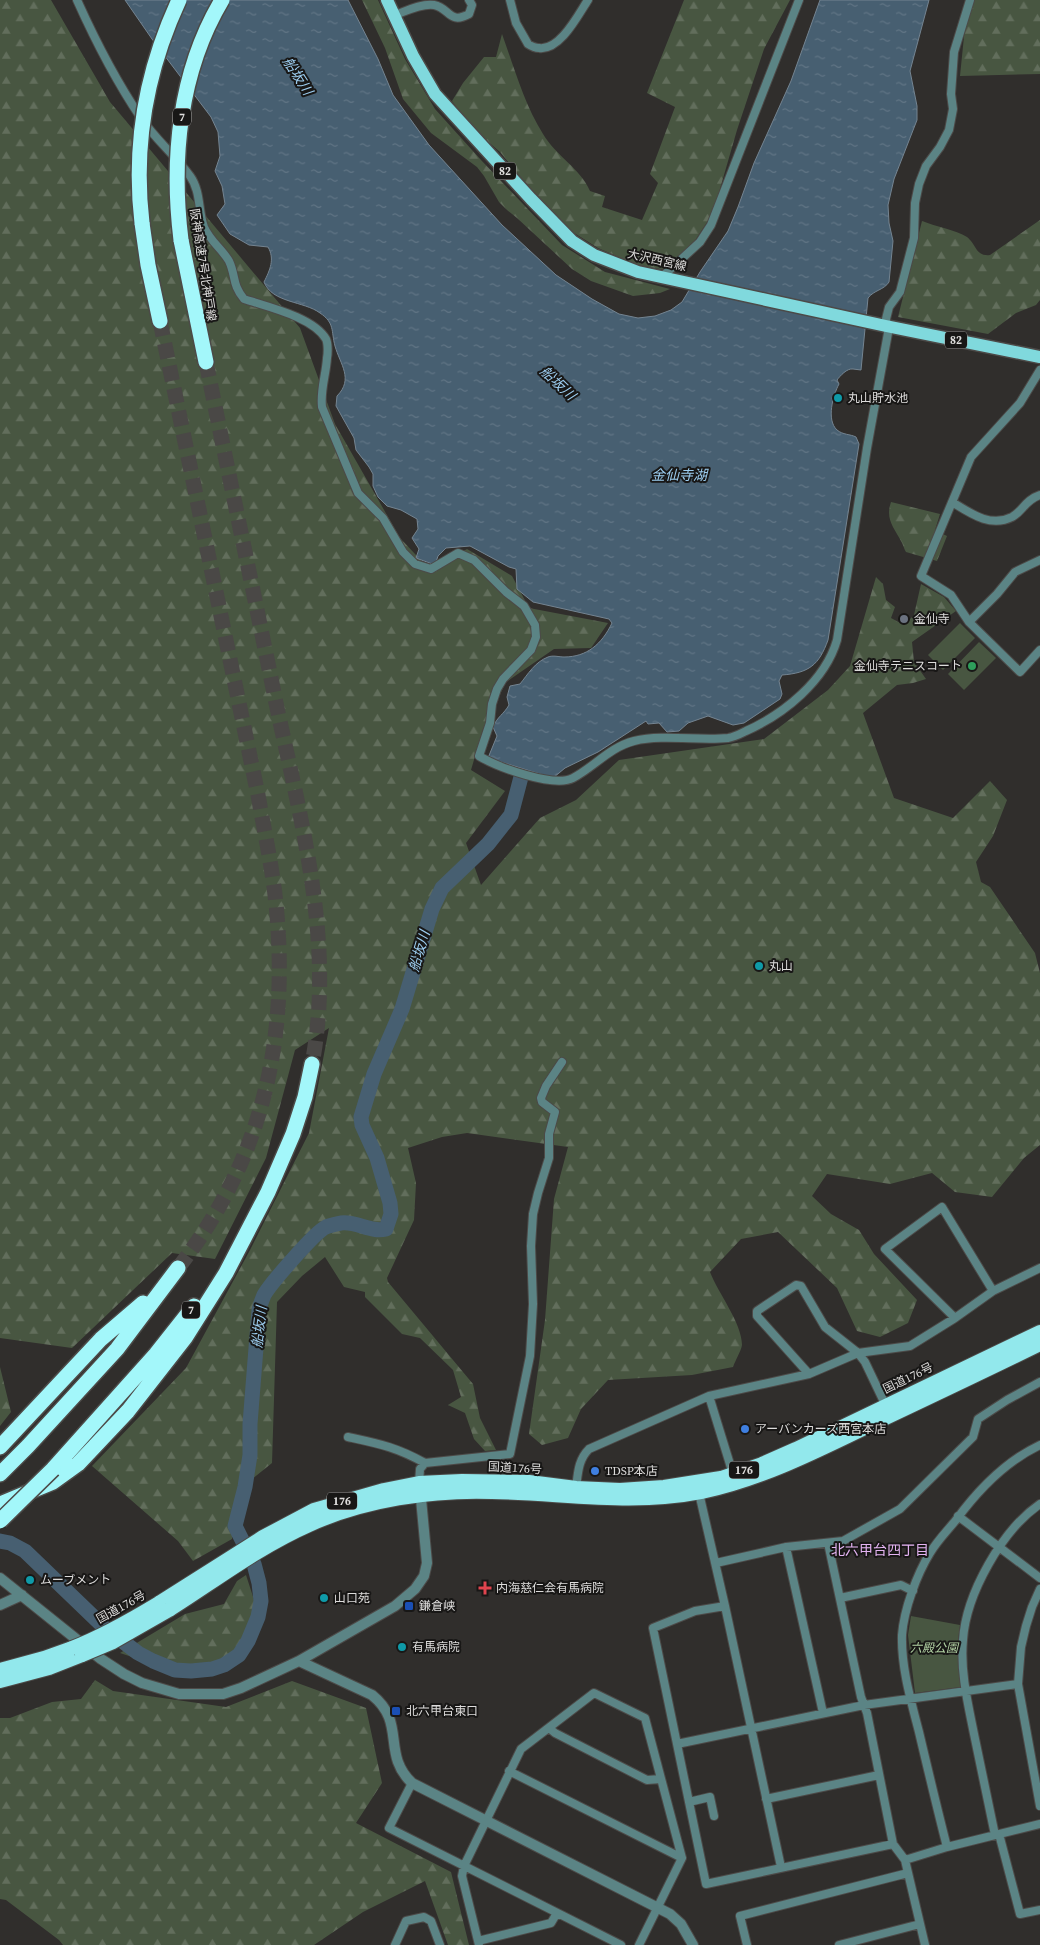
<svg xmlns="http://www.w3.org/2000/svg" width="1040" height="1945" viewBox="0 0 1040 1945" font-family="'Source Serif 4','Noto Sans JP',serif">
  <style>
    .green { fill: #485641 }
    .forest { fill: url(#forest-firs) }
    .water { fill: url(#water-ripples); stroke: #748491 }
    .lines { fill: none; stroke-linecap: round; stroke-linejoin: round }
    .river { stroke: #475f71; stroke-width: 15 }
    .motorway-tunnel { stroke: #4a4846; stroke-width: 15; stroke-dasharray: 15 8; stroke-linecap: butt }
    .minor-casing { stroke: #4c4a48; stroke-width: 10 }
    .tertiary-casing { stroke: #4c4a48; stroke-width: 12 }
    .primary-casing { stroke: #4c4a48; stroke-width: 15 }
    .trunk-casing { stroke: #4c4a48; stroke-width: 16 }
    .motorway-casing { stroke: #4c4a48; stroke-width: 18 }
    .minor { stroke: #5b8485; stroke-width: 8 }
    .tertiary { stroke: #5b8485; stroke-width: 10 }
    .primary { stroke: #80d9dd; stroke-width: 12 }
    .trunk { stroke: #92e8ec; stroke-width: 14 }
    .motorway { stroke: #a3f7fa; stroke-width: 15 }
    .trunk-bridge-casing { stroke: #4c4a48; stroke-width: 16; stroke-linecap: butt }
    .motorway-bridge-casing { stroke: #4c4a48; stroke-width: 18; stroke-linecap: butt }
    .trunk-bridge { stroke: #92e8ec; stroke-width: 14 }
    .motorway-bridge { stroke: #a3f7fa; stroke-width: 15 }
    .culture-dot { fill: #0f9aa8; stroke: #181716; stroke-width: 2 }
    .worship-dot { fill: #6b7280; stroke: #181716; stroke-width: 2 }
    .leisure-dot { fill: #2e9e5b; stroke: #181716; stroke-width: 2 }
    .shop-dot { fill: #3f7fe0; stroke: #181716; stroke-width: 2 }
    .health-dot { fill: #e0444e; stroke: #181716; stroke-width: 2 }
    .transit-dot { fill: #1a4fb4; stroke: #181716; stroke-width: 2 }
    .labels { text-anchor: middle; stroke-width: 4; stroke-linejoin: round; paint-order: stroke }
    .shield { fill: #181716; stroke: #a2a1a0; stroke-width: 1 }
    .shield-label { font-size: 11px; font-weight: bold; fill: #dddcdb }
    .street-label { font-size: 12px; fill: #dddcdb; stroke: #181716 }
    .poi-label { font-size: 12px; fill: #dddcdb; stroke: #181716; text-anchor: start }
    .park-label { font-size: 12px; font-style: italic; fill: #b3d2a4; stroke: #181716 }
    .water-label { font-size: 14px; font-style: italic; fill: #9ccdf0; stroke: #181716 }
    .neighbourhood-label { font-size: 14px; fill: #e4b3f2; stroke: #181716 }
  </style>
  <defs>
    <pattern id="forest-firs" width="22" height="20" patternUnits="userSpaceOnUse" patternTransform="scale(1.25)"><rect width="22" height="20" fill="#485641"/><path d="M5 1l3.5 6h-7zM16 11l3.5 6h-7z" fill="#626e5c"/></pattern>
    <pattern id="water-ripples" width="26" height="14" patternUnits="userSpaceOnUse" patternTransform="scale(1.25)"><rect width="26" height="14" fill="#475f71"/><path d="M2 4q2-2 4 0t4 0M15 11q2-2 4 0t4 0" fill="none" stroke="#617585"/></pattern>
  </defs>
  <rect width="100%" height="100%" fill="#302e2c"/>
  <path class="green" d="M960,623l15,15 -32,32 -15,-15z
    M979,642l17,16 -32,32 -16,-16z
    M911,1616l49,9 -2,16 3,46 -46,6 -7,-58z"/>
  <path class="forest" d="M0,0h51l59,102 190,226 35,96 65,114 30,32 37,-21 45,27 17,32 79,15 -17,25 -37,1 -48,33 -23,47 -12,41 34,21 -39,52 15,42 59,-67 36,-18 43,-40 145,-21 64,-49 22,-24 26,-89 7,7 3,16 9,7 -4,11 13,7 10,-10 7,-31 23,13 12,14 -44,31 2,20 12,17 -13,4 -16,2 -34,28 31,85 59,20 37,-37 17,19 -14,36 -17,26 5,20 9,5 45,66 5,20v172l-16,13 -32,39 -37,-5 -23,-19 -42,11 -63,-10 -15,22 19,18 28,16 15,24 43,46 -9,23 -28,14 -23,-6 -20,-43 -59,-56 -37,7 -31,33c8,21 32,51 32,73 -1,6 -7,16 -9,22l-41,8 -84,5 -27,29 -13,29 -26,7 -13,-11 16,-114 9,-121 14,-52 -101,-14 -25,4 -34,11 8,35 -2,37 -27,58 1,4 85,102 7,34 16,32 -11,1 -11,-12 -9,-26 -17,-8 13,-8 -8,-27 -33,-32 -18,-4 -37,-37v-5l-21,-5 -19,-30 -23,19 -25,26 -5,161 -35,28 -5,48 -39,22 -15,-20 -86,-75 94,-98 64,-118 59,-117 20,-105 -34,22 -29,108 -51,101 -43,-6 -100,95 -72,-10z
    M362,0h16l27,59 30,50 46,51 81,85 43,27 65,17 -10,4 -27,3 -42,-15 -19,-12 -55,-51 -10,-8 -8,-8 -15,-26 -7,-9 -46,-34 -28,-34 -18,-51z
    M684,0h106l-26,49 -27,81 -24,83 -19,29 -28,28 -29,-5 -39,-17 -27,-17 -44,-46 -27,-33 -28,-24 -20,-27 11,-18 21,-26h12l6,-23c12,33 22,70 41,100 13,22 37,34 47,57l15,5 -3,11 40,13 16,-37 -8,-9 25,-67 -28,-14z
    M974,0h66v74l-80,2 6,-59z
    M1040,220v80l-4,5 -20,8 -28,21 -90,-17 24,-96c12,5 34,9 45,16 9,7 9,20 23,18z
    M891,502l49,12 -5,16 12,6 -10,25 -31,-9c-2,-3 -3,-8 -5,-11 -7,-13 -16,-22 -10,-39z
    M0,1367l11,45 -11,14z
    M246,1575l10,31 -13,38 -26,20 -43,7 -54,-18 65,-39 39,-10 13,-23z
    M95,1680l18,11 113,16 66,-26 74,27 16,75 -26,40 95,49 18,73h-21l-23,-64 -62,31 -49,33h-251l-4,-5 -53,-40 -6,-1v-181h10l42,-16 29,-3z"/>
  <path class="water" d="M125,0h223l30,59 15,36 36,50 73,80 54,50 36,24 27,15 19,4 17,-2 16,-6 11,-8 18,-30 28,-41 10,-24 16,-44 37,-82 29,-81h109l-19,71 7,35v14l-23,59 -6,26 1,18 4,18 -4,41c-5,8 -15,8 -21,16l-7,72c-3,0 -5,-1 -8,-1 -6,-1 -13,7 -16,11l2,4c-6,11 -13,36 -2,46 6,5 13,4 19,7l3,7 -31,196c-9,25 -19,33 -46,35l-3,6 3,13 -2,5 -36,24 -11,2 -25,-9 -20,7 -9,8 -12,1 -8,-9 -11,1 -2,-3 -48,31 -33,16 -12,10 -65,-20 9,-22 -4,-9c4,-10 11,-13 16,-22l-2,-8 3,-11 10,-2c8,-10 15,-22 28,-27 5,-2 11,0 16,0 23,0 38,-13 48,-34l-3,-4 -76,-17 -16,-13 -1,-20 -7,-2 -39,-21 -24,2 -8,8 -3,9 -19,-7 3,-9 -7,-11 6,-9 -1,-10 -16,-9 -14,-4 -9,-9 -5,-11v-12l-4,-7 -13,-17 -2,-12 -18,-32 1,-10c17,-17 3,-32 -2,-50 -4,-15 0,-23 -15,-33 -16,-12 -48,-10 -56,-31 6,-12 11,-23 4,-35l-19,-2 -19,-11 -13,-19 8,-11 -3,-18 -7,-15 5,-15 -2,-24 -7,-15 -59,-78z"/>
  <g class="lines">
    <path class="river" d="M0,1541l10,2 15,8 80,77 33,25 15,8 22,9 16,1 21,-2 12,-4 15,-10 9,-14 10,-24 3,-16 -2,-18 -5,-19 -19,-38 10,-39 5,-32v-31l9,-114c1,-5 3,-10 5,-15 7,-12 51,-63 62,-68 4,-2 11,-3 15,-4 16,-2 30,10 45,6l5,-15 -1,-11 -13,-45 -15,-33 -1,-8 13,-43 28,-65 30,-100 10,-21 46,-44 23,-29 10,-38"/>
    <path class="motorway-tunnel" d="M160,321l98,474c7,40 16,80 19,120 11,132 -17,248 -99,353
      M206,362c23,114 47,227 70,341 25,118 59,240 36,361"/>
    <g class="minor-casing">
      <path id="minor" d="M77,0c18,40 39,81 64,118 14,21 34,37 49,58 11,15 8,35 14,51 6,14 18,22 25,34 7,15 3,24 15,38 24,8 69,18 82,40 2,4 2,14 1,19 -1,17 -7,32 -5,49l36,86 25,25 20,34 12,12 16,5 27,-16 16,7 32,32 18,14 11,19 1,12 -5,13 -28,29 -6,10 -5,15 -2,19 -11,33c18,11 75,32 94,22 21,-11 37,-31 61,-37 30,-7 64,0 94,-3 7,-1 12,-4 18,-7 38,-17 79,-50 91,-91l30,-192 21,-115 -2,-14 3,-12 11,-15 14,-54 1,-35 4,-19 7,-18 14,-19 9,-17 4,-21 -2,-15 3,-42 16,-52
        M510,0l6,23 12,21c3,2 8,4 11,4 21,3 39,-33 49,-48
        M395,15c11,-4 27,-12 39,-10 16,3 15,20 35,9l3,-9 -3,-5
        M663,276l37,-34 11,-17 88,-225
        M952,502c18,11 38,26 60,15 11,-6 13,-17 28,-22
        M1040,560l-25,12 -18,22 -28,28 51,50 20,-22
        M969,622l-18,-27 -30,-19 50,-119 49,-54 20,-33
        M955,1318l-70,-69 57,-42 51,84
        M809,1374l-52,-58v-5l39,-26 5,1 24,41 33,26 7,9 21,44
        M709,1396l24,78
        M348,1437c32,7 48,10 77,26
        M419,1483l1,-14 5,-6 85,-9 20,-98 3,-52 -2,-58 2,-32 5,-21 11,-35v-24l6,-22 -13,-10 -1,-4 5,-12 16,-24
        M576,1488c2,-15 2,-28 13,-39l120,-53 100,-22 49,-21 52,-7 45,-28 38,-27 47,-23
        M699,1493l26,113 56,261
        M958,1516l82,62
        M828,1543l33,154 6,16 26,131 12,16 20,85
        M786,1547l37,166
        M716,1563l70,-16 57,-6 57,-32 73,-72 5,-18 29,-19 33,-18
        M1040,1589l-8,18 -6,19 -5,21 -3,37 22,122
        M840,1598l61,-13 12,6
        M725,1606l-30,5 -42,17 53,256 187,-40
        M549,1728l6,5 92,47 14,-1
        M677,1744l187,-39 154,-21
        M509,1771l173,87
        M412,1783l-23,45 232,117
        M766,1799l113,-24
        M689,1802l21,-5 4,19
        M999,1834l21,80 20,-4
        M995,1835c-7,-33 -14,-67 -21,-101 -6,-30 -14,-63 -11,-94 3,-46 39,-110 77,-136
        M947,1847c-10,-39 -19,-77 -28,-115 -8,-31 -18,-65 -17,-97 2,-26 15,-61 28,-82 7,-12 17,-22 26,-33 22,-30 50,-59 84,-75
        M905,1860l42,-13 93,-23
        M478,1941l73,-18 6,-10
        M395,1945l11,-24 18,-4 7,4 9,24
        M479,1945l-17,-69 2,-10 57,-117 73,-56 51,25 37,140 -43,87
        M747,1945l-7,-29 168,-43
        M839,1945l81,-21"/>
    </g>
    <g class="tertiary-casing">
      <path id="tertiary" d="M0,1578l101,81 23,15 18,9 37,11h44l18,-6 58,-27 96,-55 20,-17 9,-13 3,-13 -7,-75
        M0,1605l22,-10
        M299,1661l73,34c35,28 9,59 40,88l258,131 11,10 12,21"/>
    </g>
    <g class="primary-casing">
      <path id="primary" d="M387,0l26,56 22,38 96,105 41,42 22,14 44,17 248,54 154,31"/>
    </g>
    <g class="trunk-casing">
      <path id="trunk" d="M159,1603l104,-66 51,-27 70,-20 35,-7 43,-2 67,1 47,6 44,2 44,-3 57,-9 41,-14 34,-15 244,-117
        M169,1610c46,-29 90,-63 140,-85 55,-25 122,-35 183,-33 70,1 139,14 210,0 61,-13 117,-42 173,-69 55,-26 110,-52 165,-79
        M0,1670l44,-12 28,-10
        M0,1681l49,-13 33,-13"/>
    </g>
    <g class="motorway-casing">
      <path id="motorway" d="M142,223l6,42 12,56
        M181,240l25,122
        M0,1447l101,-108 42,-36
        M53,1469l103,-115 38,-48
        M0,1474l28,-28 89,-97 61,-81
        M0,1504l53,-22 25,-18 50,-53 57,-73 41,-65 42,-81 25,-58 12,-37 7,-33"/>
    </g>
    <use href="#minor" class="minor"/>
    <use href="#tertiary" class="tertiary"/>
    <use href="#primary" class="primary"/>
    <use href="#trunk" class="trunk"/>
    <use href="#motorway" class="motorway"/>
    <g class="trunk-bridge-casing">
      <path id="trunk-bridge" d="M72,1648c31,-12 59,-28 87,-45
        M82,1655l31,-13 56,-32"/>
    </g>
    <g class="motorway-bridge-casing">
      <path id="motorway-bridge" d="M142,223c-9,-77 4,-152 37,-223
        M181,240c-10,-81 -2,-168 41,-240
        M0,1521l53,-52"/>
    </g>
    <use href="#trunk-bridge" class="trunk-bridge"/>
    <use href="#motorway-bridge" class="motorway-bridge"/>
  </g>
  <g class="culture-dot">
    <circle cx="838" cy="398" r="5"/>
    <circle cx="759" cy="966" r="5"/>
    <circle cx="30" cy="1580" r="5"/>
    <circle cx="324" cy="1598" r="5"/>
    <circle cx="402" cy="1647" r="5"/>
  </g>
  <circle class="worship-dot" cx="904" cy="619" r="5"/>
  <circle class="leisure-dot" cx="972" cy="666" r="5"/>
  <g class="shop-dot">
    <circle cx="745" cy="1429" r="5"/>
    <circle cx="595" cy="1471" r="5"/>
  </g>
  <path class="health-dot" d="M482.5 1580.5h5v5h5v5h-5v5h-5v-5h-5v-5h5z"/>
  <g class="transit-dot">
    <rect x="404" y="1601" width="10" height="10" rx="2.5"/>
    <rect x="391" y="1706" width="10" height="10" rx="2.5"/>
  </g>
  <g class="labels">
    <g class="shield">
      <rect x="173" y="108.5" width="18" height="17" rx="4"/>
      <rect x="494" y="162.5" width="22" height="17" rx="4"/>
      <rect x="945" y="331.5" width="22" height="17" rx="4"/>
      <rect x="182" y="1301.5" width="18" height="17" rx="4"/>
      <rect x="729" y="1461.5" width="30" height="17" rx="4"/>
      <rect x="327" y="1492.5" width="30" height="17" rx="4"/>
    </g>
    <g class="shield-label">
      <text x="182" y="121">7</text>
      <text x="505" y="175">82</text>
      <text x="956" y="344">82</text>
      <text x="191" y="1314">7</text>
      <text x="744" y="1474">176</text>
      <text x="342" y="1505">176</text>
    </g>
    <g class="street-label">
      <text transform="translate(657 260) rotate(13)" y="4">大沢西宮線</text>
      <text transform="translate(203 265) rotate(81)" y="4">阪神高速7号北神戸線</text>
      <text transform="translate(908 1378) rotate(-26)" y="4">国道176号</text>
      <text transform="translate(515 1468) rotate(3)" y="4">国道176号</text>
      <text transform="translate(121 1607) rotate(-29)" y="4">国道176号</text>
    </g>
    <g class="poi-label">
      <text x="848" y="402">丸山貯水池</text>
      <text x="914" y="623">金仙寺</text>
      <text x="962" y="670" text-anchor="end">金仙寺テニスコート</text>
      <text x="769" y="970">丸山</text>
      <text x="755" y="1433">アーバンカーズ西宮本店</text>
      <text x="605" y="1475">TDSP本店</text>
      <text x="40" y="1584">ムーブメント</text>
      <text x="496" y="1592">内海慈仁会有馬病院</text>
      <text x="334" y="1602">山口苑</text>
      <text x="419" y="1610">鎌倉峡</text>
      <text x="412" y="1651">有馬病院</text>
      <text x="406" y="1715">北六甲台東口</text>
    </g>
    <g class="park-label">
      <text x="934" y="1652">六殿公園</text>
    </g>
    <g class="water-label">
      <text transform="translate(298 76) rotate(57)" y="5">船坂川</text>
      <text transform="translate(558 383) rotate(43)" y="5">船坂川</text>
      <text x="679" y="480">金仙寺湖</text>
      <text transform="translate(419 951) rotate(-74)" y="5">船坂川</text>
      <text transform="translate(259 1327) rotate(-83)" y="5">船坂川</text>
    </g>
    <g class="neighbourhood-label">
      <text x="880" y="1555">北六甲台四丁目</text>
    </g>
  </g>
</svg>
